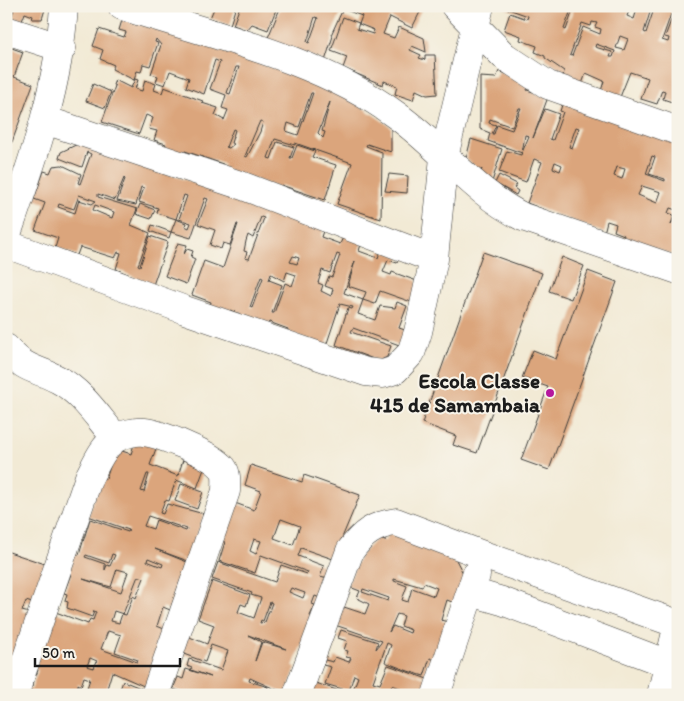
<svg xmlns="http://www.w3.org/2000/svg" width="684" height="701" viewBox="0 0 684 701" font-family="Itim,sans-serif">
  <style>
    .building { fill: #dba57b; fill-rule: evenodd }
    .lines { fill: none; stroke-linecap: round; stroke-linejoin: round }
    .minor-casing { stroke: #3c3b38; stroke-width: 29 }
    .minor { stroke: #fff; stroke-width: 28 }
    .poi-dot { fill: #b5179e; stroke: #f7f3e8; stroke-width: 2 }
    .labels { text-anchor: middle; stroke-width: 4; stroke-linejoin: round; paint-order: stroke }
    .poi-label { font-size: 21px; font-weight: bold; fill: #1c1c1c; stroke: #f7f3e8; text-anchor: end }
  </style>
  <rect width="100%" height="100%" fill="#f7f3e8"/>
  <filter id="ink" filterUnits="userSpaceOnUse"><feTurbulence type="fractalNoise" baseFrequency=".02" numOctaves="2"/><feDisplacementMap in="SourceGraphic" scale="10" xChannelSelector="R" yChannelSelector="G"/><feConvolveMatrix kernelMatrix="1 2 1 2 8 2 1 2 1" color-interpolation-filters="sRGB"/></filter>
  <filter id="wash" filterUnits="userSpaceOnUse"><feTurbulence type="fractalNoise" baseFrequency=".0096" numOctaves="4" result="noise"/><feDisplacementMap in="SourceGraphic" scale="20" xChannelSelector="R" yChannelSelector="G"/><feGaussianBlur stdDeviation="1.12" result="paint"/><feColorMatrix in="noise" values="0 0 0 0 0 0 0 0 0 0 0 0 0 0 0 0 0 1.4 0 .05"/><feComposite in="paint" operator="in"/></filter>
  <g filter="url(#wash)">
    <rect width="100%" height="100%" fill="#f2ead5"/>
    <g id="blocks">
      <path class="building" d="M15,6h31l-4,13h-10l1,-3 -8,-3 -3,8 -11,-3z
        M174,6h19l-2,7z
        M215,6h21l-6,19 -20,-7z
        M240,6h35l2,1 -9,23 -16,-6 -5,6 -14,-5z
        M281,6h132l8,4 -9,18 -22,-11 -7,17 11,4 5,-11 25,11 2,14 -14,-6 -2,4 11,5 -2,3 6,2v-5h10l2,39 -10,1 -11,-5 -3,10 -18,-6 2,-8 -13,-5 -1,4 -40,-17 4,-11 -16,-6 12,-34 16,6 -2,6 16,5 1,-4 -15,-6 3,-8 -19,-7 -12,26 2,1 -8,25 -58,-21zM315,17l3,1 -9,25 -2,-1z
        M500,6h131l-4,10 7,3 4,-13h14l-8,26 2,1 9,-27h23v98l-15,-5 2,-8 -3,-1 -5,14 -16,-5 7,-21 -18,-6 -10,25 -19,-6 3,-10 -18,-8 -4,11 -19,-7 1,-6 -19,-13v-2l-10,-4 2,-6 -17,-6 1,-4 -17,-6 6,-17 17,6 1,-3zM571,10h2l-7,20 -2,-1zM671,14l2,1 -8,22 4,1 -1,4 -6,-2zM592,22l5,1 -2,4 6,2 -1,5 -17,-7 -11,29 -2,-1 12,-32 9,3zM620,36l8,3 -4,11 -8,-2zM596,44l19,7 -2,6h-3l2,-5 -17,-5z
        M123,17l213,72 55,38v25l-24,-8 -1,2 16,6 -1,67 -44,-15 15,-41 -57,-20v2l-20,-6 -7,19 3,1 6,-17 17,5 -4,11h2l5,-13 18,6 -3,6 24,8 -11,35 -44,-15 -2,3 -57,-20 1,-4 -38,-13 -2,4 -19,-7 2,-4 -12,-4 3,-9 -8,-2 4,-11 -7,-3 -7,19 -37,-12 13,-36 -2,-1 2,-5 16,8 4,-9 3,1 -3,9 7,2 3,-11 11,4 -2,6 8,3 2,-6 39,14 -1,2 16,5 -3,7 9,5 4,-10 -6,-2 4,-13 -16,-6 10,-27 -5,-2 -11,34 -18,-7 3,-9 -19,-7 -5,14 -9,-3 2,-6 -7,-2 10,-29 -5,-6 -1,3 3,1 -8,23 -7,-2 -2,8 -4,-1 -3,9 -22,-11 2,-4 -14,-6 3,-9 -10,-4 6,-17 25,8 2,-5 -7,-2zM236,67h3l-9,27 -3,-1zM311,93h2l-15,42 -12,-4 2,-8 11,4zM330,102l-8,29 3,1 -2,6 -5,-5zM260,121l3,1 -3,10 -13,25 -2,-1zM233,129l2,1 -4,13 3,1 -5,4 -3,-1z
        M6,46l17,6 -9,25 19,7 -21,58 -6,6z
        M499,71l30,13 -2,6 21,7 -15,41 12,-29 14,5 -9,25 3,1 10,-28 -3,-1 4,-12 114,43v63l-2,5 -6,-2 -2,5 6,2 -3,10 7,-17v49l-55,-20 1,-2 -10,-4 2,-7 -9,-3 -3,12 -77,-30 15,-41 -8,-3 -8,23 -27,-10 8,-21 14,4 8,-19 -4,-1 -3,18 -34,-12 2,-8 -10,-4v-52l16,1zM519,108h2l-9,22 -15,-5 -3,9h-2l4,-9 -7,-2 1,-4 22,8zM576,127l3,1 -7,20 -3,-1zM652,156l3,1 -6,17 16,5v2l-19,-7zM555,162l7,3 -2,6 -7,-3zM617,167l8,2 -3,10 -8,-3zM642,186l19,6 -4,11 -19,-8z
        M93,84l18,8 -6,16 -19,-7z
        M471,139l31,10 -10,33 -11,-10 1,-3 -2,2 -14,-12z
        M80,143l244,85 -3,9 19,7 4,-9 18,6 -3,10 19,7 3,-9 19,8 -3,6 -9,-3 -5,12 8,3 1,-3 25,9v23l-37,-13 -5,13 -12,-4 -5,14 17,6 5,-14 15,2 2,-6 10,4 -8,22 9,3 -6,15 -49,-18 -2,4 40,14 -4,11 -8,4 -43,-16 12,-37 4,1 1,-2 -13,-3 -14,42 -39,-14 1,-3 -19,-7 -2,4 -37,-16 -1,2 -19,-6 1,-4 -19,-7 12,-34 19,7 15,-44h-1l-7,21 -7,-2 -2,6 -11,-4 5,-15 -17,-6 10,-25 -3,-1 -14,40 -20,-6 5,-13 10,4 -1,3 4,2 2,-5 -12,-4 8,-23 -3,-1 -8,24 -19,-6 1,-5 -19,-6 5,-14 -3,-1 -5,18 -19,-4 8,-22 -1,-1 -9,22 -17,-6v3l39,12 -6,16 19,8 -12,32 2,1 10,-30 18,6 -15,43 -37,-16 5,-16 -3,-1 -3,6 -35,-11 -3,8 -22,-7 3,-10 -23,-8 10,-27 -11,-4 10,-28 6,2 3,-7 9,-1 19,9 -3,9 2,1 11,-30 -4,-2 -5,15 -23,-9 2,-6zM79,195l17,6 -4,3 -13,-4 -4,13 -17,-6 1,-3 15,5zM95,205l19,7 -2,6 -19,-8zM261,217l3,1 -15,41 -4,-1 2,-6 -3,-1 2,-10 2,-6 5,3zM337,254l3,1 -8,22 -3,-1 -4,10 8,3 -2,7 -10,-5 2,-6 -5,-2 4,-13 8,3zM293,256l6,2 -2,6 -7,-2zM355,261l-7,25 18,6 -3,8 -19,-7zM287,272l9,3 -4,11 -7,-3 -11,30h-2l10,-28 -13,-5 2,-6 13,7zM261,277l2,1 -11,30 -2,-1z
        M389,174l19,2 -1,17 -22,-2z
        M499,175l18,9 -3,4 4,3 -2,4 -21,-12z
        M140,204l15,6 -4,9 -15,-5z
        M152,225l19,7 -2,6 -19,-7z
        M178,243l9,2 -3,9 3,-5 6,2 -2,6 4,2 -9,25 -21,-8z
        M483,252l59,21 -65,180 -24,-8 3,-9 -34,-13z
        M562,257l22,9 -13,33 -22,-8z
        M588,271l29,11 -68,188 -28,-10 27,-73 -26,-9 11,-28 23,9z
        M136,438l21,8 -7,19 28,11 5,-16 21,9 -7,19 -21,-8 -7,21 -4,-1 -5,13 3,1 4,-10 37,10 -16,47 -33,-12 32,13 -17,48 -7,-3 -6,19 7,3 -18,58 -34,-15 -7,23h-8l1,-3 -11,-4 3,-9 -6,-2 -3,9 -3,-2v7l-4,-1 -1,5h-26l-7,-3 -1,3h-15l2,-7 5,2 7,-20 -4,-1 19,-58 35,13 2,-5 3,1 3,-8 -2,-1 -2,6 -25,-9 1,-6 -3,-1 2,-7 -3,-1 7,-19h-3l6,-20 5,1 11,-36 38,13 1,-2 -41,-14 14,-39 4,2 10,-30 15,5zM147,474h2l-5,18 -3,-1zM148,516l39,13 -1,2 -30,-11 -3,9 -9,-3zM112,554l3,1 -5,11 -3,-1 -2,5v-6l-20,-7 1,-2 23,8zM148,558l15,6 -1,3 -15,-6zM117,569l11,3 -7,20 -38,-13 28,8zM138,576l6,2 -8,20 -3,-2 -7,19 -4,-1 -3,9 -8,-2 3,-10 9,3zM108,631l13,4 -6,17 23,8 -1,2 -36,-13zM90,658l7,3 -3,7 -7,-2z
        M251,465l51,17 2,-7 56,20 -27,64 -32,-11 -3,8 26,10 -4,11 8,2 -8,19 -5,-2 -3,8 3,1 -5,11 3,1 -20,49 3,1 -10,27 -36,-16 -1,3 19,6 -3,8h-75l-17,-6 5,-12 5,2 3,-10 25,8 -20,-7 1,-2 -5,-2 2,-7 32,11 7,-19 -17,-6 -6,17 -24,-9 6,-17 20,8 7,-19 -16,-6 14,-38 38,14 -4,11 -5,-2 -3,8 16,6 7,-20 -10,-3 1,-2 -40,-14 6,-17 57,20 6,-17 26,9 1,-2 -47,-17 -6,18 -36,-12 6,-19 -4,-1 14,-38 19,7 7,-19 -16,-6zM281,519l19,7 -7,19 -19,-7zM254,539l7,2 -5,13 -6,-3zM291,588l14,5 -2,5 -14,-6zM270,602l2,1 -7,19 -5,1 1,-3 2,1zM248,635l38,14 -24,-7 -7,19 6,-19z
        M181,484l22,8 -6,17 -22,-8z
        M389,529l65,27 12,23 -9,25 -10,-4 -6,20 13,4 -14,38 -10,-4 -6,18 -16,-5 -23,-9 6,-17 -4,-2 -14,39 7,2 8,-19 45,16 -5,14h-18l-11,-4 1,-3 -8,-3 -1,3 6,2 -2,5h-44l7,-18 -4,-2 -5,16 -24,-7 6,-17 -8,-2 2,-5 8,2 2,-5 14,5 2,-4 -5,-1 2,-6 -4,-1 3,-9 -9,-3 3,-8 37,12 -2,7 4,-5 2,-3 -47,-16 6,-19 24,8 4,-10 -12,-6 3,-7 -13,-5 13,-30 17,-18 8,3zM394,579l28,8 2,-4 13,5 -3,8 -22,-8 -4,14 -6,-2 5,-14 -13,-5zM363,589l26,9 -1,3 -26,-9zM397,614l7,2 -3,10 10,4 -1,3 -17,-7 -4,6z
        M6,551l39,13 -13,39 -6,-2 -4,10 7,2 -18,48 -5,-2z
        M123,681l20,8 -2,6h-23z
        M313,682l35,12v1h-39z"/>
    </g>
  </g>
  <g filter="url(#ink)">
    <use href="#blocks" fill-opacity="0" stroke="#3c3b38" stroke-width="1"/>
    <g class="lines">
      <g class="minor-casing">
        <path id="minor" d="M122,6c90,29 198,53 274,109 45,32 77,77 127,102l155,53
          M455,6l49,50 44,29 130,46
          M6,30l56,18
          M45,120l198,66 191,73
          M6,237c27,-77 53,-149 58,-231
          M6,244l179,66 181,62 17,2 12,-4 16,-17 7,-21 16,-73 10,-102 36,-151
          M6,348c21,24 29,19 53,32 23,12 40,39 57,58
          M471,592l31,9 166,63
          M14,695l75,-218c7,-13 13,-29 26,-38 7,-5 21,-8 29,-7 17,2 66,22 77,34 7,6 5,17 5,25l-71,204
          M297,695l53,-144c13,-18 24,-26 46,-29l87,33 195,69
          M436,695l40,-120
          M661,695l17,-71"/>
      </g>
      <use href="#minor" class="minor"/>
    </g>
  </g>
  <circle class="poi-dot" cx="550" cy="393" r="5"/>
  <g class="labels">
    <g class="poi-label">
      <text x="540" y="388">Escola Classe<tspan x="540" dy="24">415 de Samambaia</tspan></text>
    </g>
  </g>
  <rect width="684" height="701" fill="none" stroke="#f7f3e8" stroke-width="25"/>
  <path d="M35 658v8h145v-8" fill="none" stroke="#1c1c1c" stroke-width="2.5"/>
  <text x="42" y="658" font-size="15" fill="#1c1c1c" stroke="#f7f3e8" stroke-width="4" paint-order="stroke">50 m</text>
</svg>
